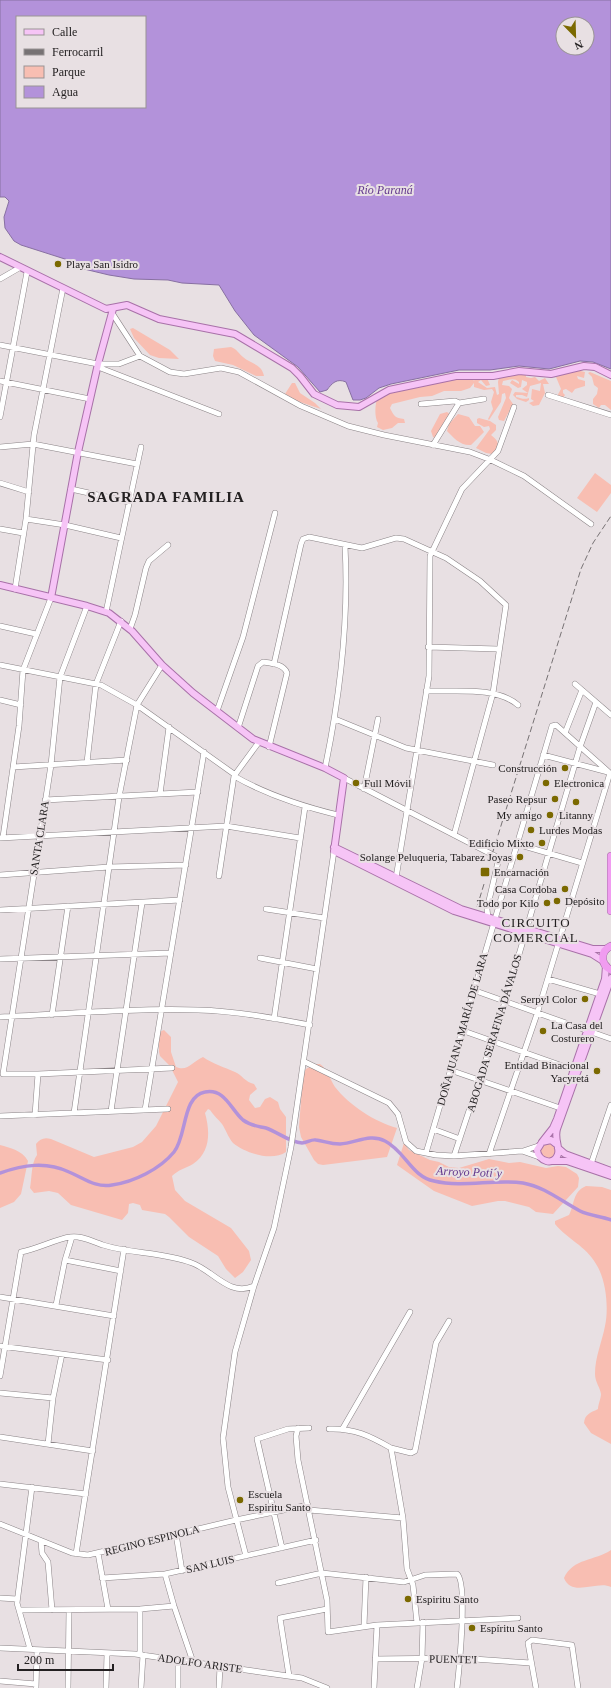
<svg xmlns="http://www.w3.org/2000/svg" width="611" height="1688" viewBox="0 0 611 1688" font-family="'Times New Roman',serif">
  <style>
    .green { fill: #f8beb2 }
    .water { fill: #b392da; stroke: #8870a2; fill-rule: evenodd }
    .lines { fill: none; stroke-linecap: round; stroke-linejoin: round }
    .canal { stroke: #b392da; stroke-width: 3.5 }
    .minor-casing { stroke: #8a8386; stroke-width: 6 }
    .major-casing { stroke: #a871a8; stroke-width: 8 }
    .highway-casing { stroke: #a871a8; stroke-width: 8 }
    .minor { stroke: #fff; stroke-width: 5 }
    .major { stroke: #f6c4f6; stroke-width: 6 }
    .highway { stroke: #f09cf0; stroke-width: 7 }
    .rail { stroke: #777274; stroke-width: 1; stroke-dasharray: 6 3; stroke-linecap: butt }
    .poi-dot { fill: #7b6900; stroke: #e8e0e3; stroke-width: 1.5 }
    .labels { text-anchor: middle; stroke-width: 4; stroke-linejoin: round; paint-order: stroke }
    .poi-label { font-size: 11px; fill: #232021; stroke: #e8e0e3; text-anchor: start }
    .street-label { font-size: 11px; fill: #232021; stroke: #e8e0e3 }
    .water-label { font-size: 12px; font-style: italic; fill: #64398e; stroke: #e8e0e3 }
    .quarter-label { font-size: 13px; letter-spacing: 1px; fill: #232021; stroke: #e8e0e3 }
    .district-label { font-size: 15px; font-weight: bold; letter-spacing: 1px; fill: #232021; stroke: #e8e0e3 }
  </style>
  <rect width="100%" height="100%" fill="#e8e0e3"/>
  <path class="green" d="M133,328l37,22 9,9 -20,-1 -9,-3 -16,-17 -4,-9z
    M231,347c6,2 8,7 12,10 8,7 19,7 21,19h-8l-23,-11 -18,-4 -2,-5 1,-7z
    M576,370l9,2 -1,6 -7,-2 1,3 7,2v5l-10,3 -3,4 -6,-4 -3,1v3l2,2 -2,3 -6,-2 4,-7 -5,-12z
    M590,372l21,9v29l-6,-5h-4l-2,3 -6,-4v-5l4,-5 1,-6 -4,-3 -2,-8 -4,-4z
    M464,373l7,2 3,6 1,-3h12l3,7 -4,1 -5,-6 -3,2 9,6 8,-1 2,8 2,-1 -1,-12 1,-5 20,-3h7v3l5,1 4,-1 4,4 6,-3 4,6h-6l2,9 -6,12 -6,1 -4,-3 5,-2 -3,-2 1,-10 8,2 1,-8 -11,3 -3,11 -5,-2h-6v2c5,1 8,3 13,1v2l-3,2 -9,-3 -4,-4 2,-3 13,1 -6,-4 5,-4v-3l-5,-2 -1,7 -3,1 -8,-5 2,-3 7,4v-2c-5,-5 -10,-2 -16,-1l-1,4 7,1 3,3 -3,9 4,6 -9,17 -5,-1 -1,-3 8,-19 -1,-5 -3,1 -1,8 -12,18 -1,-1 5,-10 -2,-7 3,-10 -2,-3 -8,1 -10,-3v-4l-4,5 -9,3h-17l-12,5 -12,1 -28,7 -2,4c4,8 5,10 14,11l1,4h-7l-6,5 -9,2 -6,-3 1,-4c-4,-6 -3,-20 0,-27z
    M292,383h3l5,10 15,10 6,6 -24,-8 -12,-7z
    M447,412l4,3 -15,24 -3,-2 -2,-6 9,-17z
    M458,414l11,3 6,9h5l4,6 -13,13c-11,1 -18,-8 -24,-14l2,-7z
    M479,418l11,3 6,4v5l-5,5c6,5 8,7 7,15l-6,4 -6,-1 -10,-5 14,-19 -1,-3 -5,1 -7,-4v-4z
    M595,473l16,12v8l-14,19 -20,-14z
    M164,1030l7,7v15l5,15c12,5 17,-6 27,-10 10,7 21,10 32,15 7,3 10,10 19,12l3,5 -7,6 -1,5 6,8 5,-1 5,-8 5,-2 8,5 2,7 6,8v35c-14,10 -41,1 -53,-9 -5,-6 -7,-13 -11,-19 -4,-5 -8,-8 -12,-14l-2,-1 -3,4c5,18 6,39 -12,51 -7,4 -15,6 -21,12l3,14 10,11 46,27 18,23 2,9 -8,12 -8,6 -9,-9 -8,-13 -29,-19 -20,-20 -4,-3 -23,-4 -2,-5 -7,-2 -4,1 -1,9 -6,7 -51,-15 -13,-12 -9,-2 -15,2 -4,-5c2,-10 1,-25 7,-33l-1,-11c4,-5 8,-7 15,-5l43,18 39,-10 9,-5 14,-16 22,-44 -8,-16 -10,-10 -1,-4v-20z
    M315,1064h5c7,5 10,15 15,23 14,18 40,35 62,41l-10,29 -64,8 -5,-1 -4,-4 -13,-23 -2,-10 4,-53 3,-5z
    M545,1142l9,2 3,5 -3,9 -11,1 -5,-11z
    M404,1143l5,7 21,10 9,2 10,5 10,1 30,-9 20,4 11,-1 26,6 12,-2 8,1 11,7 2,4 -1,9 -25,27 -17,-2 -7,-5 -24,-6h-7l-26,5 -38,-15 -37,-26z
    M0,1145c10,3 22,5 28,16l-7,33 -7,8 -14,6z
    M586,1186l16,1 9,3v254l-20,-11 -7,-10c1,-9 6,-10 14,-14 0,-4 3,-11 3,-15 -1,-7 -6,-12 -6,-20 0,-17 7,-32 10,-48 4,-18 1,-47 -9,-62 -10,-18 -29,-25 -41,-40v-3l14,-6c6,-11 3,-23 17,-29z
    M611,1550v37c-14,-7 -39,11 -47,-9 9,-20 31,-17 47,-28z"/>
  <path class="water" d="M0,0h611v369l-18,-7 -13,-1 -31,8 -30,-3 -29,4h-31l-68,14 -12,4 -13,10 -6,2h-7l-7,-18c-9,-4 -14,1 -19,8l-7,2 -22,-25 -44,-32 -19,-24 -16,-26 -37,-2 -14,-3 -34,-1 -25,-4 -25,-6 -16,-9 -47,-15 -7,-4 -9,-13 -1,-11 5,-16 -4,-4h-5zM17,17h128v90h-128zM563,24h24v24h-24z"/>
  <g class="lines">
    <path class="canal" d="M0,1173c23,-8 46,-12 69,-1 15,6 26,16 43,13 22,-3 48,-16 62,-33 13,-16 8,-56 31,-60 20,-4 26,18 38,28 8,6 14,6 23,8 12,4 23,14 36,15 5,0 9,-4 14,-3 9,1 13,4 24,4 16,-1 30,-11 45,-3 20,10 27,36 49,40 29,7 59,-2 89,2 22,4 38,18 57,28 10,5 21,5 31,9"/>
    <g class="minor-casing">
      <path id="minor" d="M0,279l19,-11
        M112,313l28,43 30,16 14,2 37,-6 18,4 62,34 47,20 36,9 86,17 21,8 33,16 67,48
        M0,345l98,19h21l21,-8
        M98,367l121,47
        M0,381l90,18
        M548,395l63,20
        M421,404l34,-3 4,2
        M0,417l27,-145
        M433,445l26,-42 25,-4
        M0,447l33,-3 104,20
        M0,483l29,9
        M71,489l58,13
        M26,519l39,6 56,13
        M0,529l23,4
        M15,589l11,-70 8,-84 29,-147
        M87,606l-27,71 -9,88 -48,309h35l134,-6
        M106,612l35,-165
        M0,626l36,8
        M130,629l5,-14 11,-47 3,-7 19,-16
        M428,647l70,2
        M274,664l27,-120 2,-5 6,-2 53,11 34,-10 8,1 42,19 34,23 26,24 -13,88 -39,142
        M0,665l101,20 36,20 97,69v2c33,19 67,30 104,39
        M575,684l36,31
        M426,691c29,1 70,-5 92,14
        M0,700l21,5
        M217,711l26,-74 32,-124
        M335,719l71,29 87,17
        M238,728l20,-62 5,-4c8,1 21,2 24,11l-18,74
        M565,733l17,-43
        M543,755l65,17
        M87,762l9,-78 25,-63
        M13,767l114,-7
        M325,768c15,-72 24,-148 20,-222
        M344,778l151,78 3,6 -11,47 1,9
        M364,789l14,-70
        M160,794l9,-67
        M45,800l153,-8
        M3,837l16,-111 4,-56 28,-72
        M0,838l226,-12 74,12
        M517,844l65,19
        M0,875l109,-8 77,-2
        M219,876l15,-100 25,-34
        M396,878l33,-202 1,-120 32,-67 36,-38 16,-44
        M266,909l58,9
        M0,910l180,-10
        M260,958l57,11
        M0,959l171,-6
        M548,979l52,15
        M473,990l138,49
        M52,1015l16,-109
        M0,1017c66,-3 132,-9 198,-7 38,1 75,8 112,15
        M274,1019l31,-212
        M461,1030l116,41
        M305,1062l84,41 9,11 8,28 10,9 20,4 18,1 68,-5 17,6
        M450,1070l113,39
        M145,1110l59,-358
        M111,1111l31,-208
        M74,1113l45,-316 18,-92 25,-40
        M35,1115l3,-41
        M0,1116l168,-7
        M433,1129l27,10
        M523,1151l15,-5
        M426,1153l126,-427 4,-1 55,49
        M489,1154l48,-140 73,-241
        M454,1156l51,-154 75,-255 16,-45
        M590,1167l21,-62
        M65,1260l56,11
        M0,1297l114,19
        M56,1305l9,-45 7,-23
        M0,1346l108,14
        M0,1376l21,-124c16,-3 35,-13 49,-15 11,-2 23,5 33,8 28,9 61,7 89,18 22,8 37,34 62,23l20,-58 17,-81 43,-296
        M0,1393l53,5
        M298,1428l-2,8 2,24 29,140 1,32 49,-7 141,-7
        M343,1428l67,-116
        M329,1429c25,-1 41,7 62,19
        M0,1437l93,14
        M48,1444l5,-46 9,-44
        M0,1484l86,10
        M309,1510l94,8
        M0,1524l72,29 16,2 148,-35 72,-15
        M176,1534l6,37
        M41,1541l1,12 6,9 4,48
        M282,1548l-25,-109 31,-10 21,-1
        M98,1553l10,56
        M76,1554l48,-305
        M246,1556l-18,-69 -5,-49 12,-86 19,-66
        M165,1574l9,32 19,56
        M102,1578l63,-4 151,-34
        M278,1583l44,-10 82,9 21,-7 32,-1c11,8 2,96 0,114
        M0,1598l17,1
        M19,1610l121,-1 34,-3
        M417,1623l-4,-38 -6,-16 -4,-51 -12,-70 20,5 4,-2 21,-108 13,-22
        M364,1626l2,-49
        M0,1648l135,6 167,24 25,10
        M30,1649l-13,-46 15,-116
        M140,1655v-46
        M375,1659l84,-1 72,5
        M289,1676l-9,-58 47,-9
        M0,1681l36,3
        M36,1688l1,-38
        M68,1688l1,-77
        M106,1688l1,-34
        M141,1688l2,-33
        M178,1688v-28
        M219,1688l1,-22
        M374,1688l3,-63
        M417,1688l5,-30 1,-36
        M536,1688l-8,-45 4,-3 40,5 6,43"/>
    </g>
    <g class="major-casing">
      <path id="major" d="M0,257l106,52 21,-4 32,14 76,15 57,34 8,8 14,18 23,11 22,2 30,-17 67,-14h37l26,-5 32,3 33,-8 11,1 16,8
        M0,585l87,21 22,7 23,18 30,34 31,28 60,46 72,29 19,10 -10,73 120,60 138,43 11,7
        M51,598l27,-146 20,-88 15,-55
        M334,847l127,62 132,40h13
        M542,1142l11,-14 4,-9 48,-140 1,-13
        M556,1144l-5,-4 -9,2 -5,8c1,11 17,17 21,4 2,-7 -4,-15 -1,-25l54,-151
        M558,1148l7,6 46,17
        M552,1161h15l44,15"/>
    </g>
    <g class="highway-casing">
      <path id="highway" d="M611,856v55
        M611,946c-11,5 -11,18 0,24"/>
    </g>
    <use href="#minor" class="minor"/>
    <use href="#major" class="major"/>
    <use href="#highway" class="highway"/>
    <path class="rail" d="M490,861l91,-292 12,-26 18,-27
      M477,907l7,-23"/>
  </g>
  <g class="poi-dot">
    <circle cx="58" cy="264" r="4"/>
    <circle cx="565" cy="768" r="4"/>
    <circle cx="356" cy="783" r="4"/>
    <circle cx="546" cy="783" r="4"/>
    <circle cx="555" cy="799" r="4"/>
    <circle cx="576" cy="802" r="4"/>
    <circle cx="550" cy="815" r="4"/>
    <circle cx="531" cy="830" r="4"/>
    <circle cx="542" cy="843" r="4"/>
    <circle cx="520" cy="857" r="4"/>
    <rect x="480" y="867" width="10" height="10" rx="2"/>
    <circle cx="565" cy="889" r="4"/>
    <circle cx="557" cy="901" r="4"/>
    <circle cx="547" cy="903" r="4"/>
    <circle cx="585" cy="999" r="4"/>
    <circle cx="543" cy="1031" r="4"/>
    <circle cx="597" cy="1071" r="4"/>
    <circle cx="240" cy="1500" r="4"/>
    <circle cx="408" cy="1599" r="4"/>
    <circle cx="472" cy="1628" r="4"/>
  </g>
  <g class="labels">
    <g class="poi-label">
      <text x="66" y="268">Playa San Isidro</text>
      <text x="557" y="772" text-anchor="end">Construcción</text>
      <text x="364" y="787">Full Móvil</text>
      <text x="554" y="787">Electronica</text>
      <text x="547" y="803" text-anchor="end">Paseo Repsur</text>
      <text x="542" y="819" text-anchor="end">My amigo</text>
      <text x="576" y="819" text-anchor="middle">Litanny</text>
      <text x="539" y="834">Lurdes Modas</text>
      <text x="534" y="847" text-anchor="end">Edificio Mixto</text>
      <text x="512" y="861" text-anchor="end">Solange Peluqueria, Tabarez Joyas</text>
      <text x="494" y="876">Encarnación</text>
      <text x="557" y="893" text-anchor="end">Casa Cordoba</text>
      <text x="565" y="905">Depósito</text>
      <text x="539" y="907" text-anchor="end">Todo por Kilo</text>
      <text x="577" y="1003" text-anchor="end">Serpyl Color</text>
      <text x="551" y="1029">La Casa del<tspan x="551" dy="13">Costurero</tspan></text>
      <text x="589" y="1069" text-anchor="end">Entidad Binacional<tspan x="589" dy="13">Yacyretá</tspan></text>
      <text x="248" y="1498">Escuela<tspan x="248" dy="13">Espiritu Santo</tspan></text>
      <text x="416" y="1603">Espiritu Santo</text>
      <text x="480" y="1632">Espíritu Santo</text>
    </g>
    <g class="street-label">
      <text transform="translate(39 838) rotate(-81)" y="4">SANTA CLARA</text>
      <text transform="translate(462 1029) rotate(-74)" y="4">DOÑA JUANA MARÍA DE LARA</text>
      <text transform="translate(494 1033) rotate(-73)" y="4">ABOGADA SERAFINA DÁVALOS</text>
      <text transform="translate(152 1540) rotate(-14)" y="4">REGINO ESPINOLA</text>
      <text transform="translate(210 1564) rotate(-13)" y="4">SAN LUIS</text>
      <text transform="translate(453 1659) rotate(1)" y="4">PUENTE'I</text>
      <text transform="translate(200 1663) rotate(8)" y="4">ADOLFO ARISTE</text>
    </g>
    <g class="water-label">
      <text x="385" y="194">Río Paraná</text>
      <text transform="translate(469 1172) rotate(2)" y="4">Arroyo Poti´y</text>
    </g>
    <g class="quarter-label">
      <text x="536" y="927">CIRCUITO<tspan x="536" dy="15">COMERCIAL</tspan></text>
    </g>
    <g class="district-label">
      <text x="166" y="502">SAGRADA FAMILIA</text>
    </g>
  </g>
  <rect x="16" y="16" width="130" height="92" fill="#e8e0e3" stroke="#999395"/>
  <rect x="24" y="29" width="20" height="6" fill="#f6c4f6" stroke="#999395"/>
  <text x="52" y="36" font-size="12" fill="#232021">Calle</text>
  <rect x="24" y="49" width="20" height="6" fill="#777274" stroke="#999395"/>
  <text x="52" y="56" font-size="12" fill="#232021">Ferrocarril</text>
  <rect x="24" y="66" width="20" height="12" fill="#f8beb2" stroke="#999395"/>
  <text x="52" y="76" font-size="12" fill="#232021">Parque</text>
  <rect x="24" y="86" width="20" height="12" fill="#b392da" stroke="#999395"/>
  <text x="52" y="96" font-size="12" fill="#232021">Agua</text>
  <g transform="translate(575 36) rotate(157)"><circle r="19" fill="#e8e0e3" stroke="#999395"/>
  <path d="M0-3L7 15L0 10L-7 15Z" fill="#7b6900"/>
  <text y="-6" font-size="11" font-weight="bold" text-anchor="middle" fill="#232021">N</text>
  </g>
  <path d="M18 1664v6h95v-6" fill="none" stroke="#232021" stroke-width="2"/>
  <text x="24" y="1664" font-size="12" fill="#232021" stroke="#e8e0e3" stroke-width="3" paint-order="stroke">200 m</text>
</svg>
